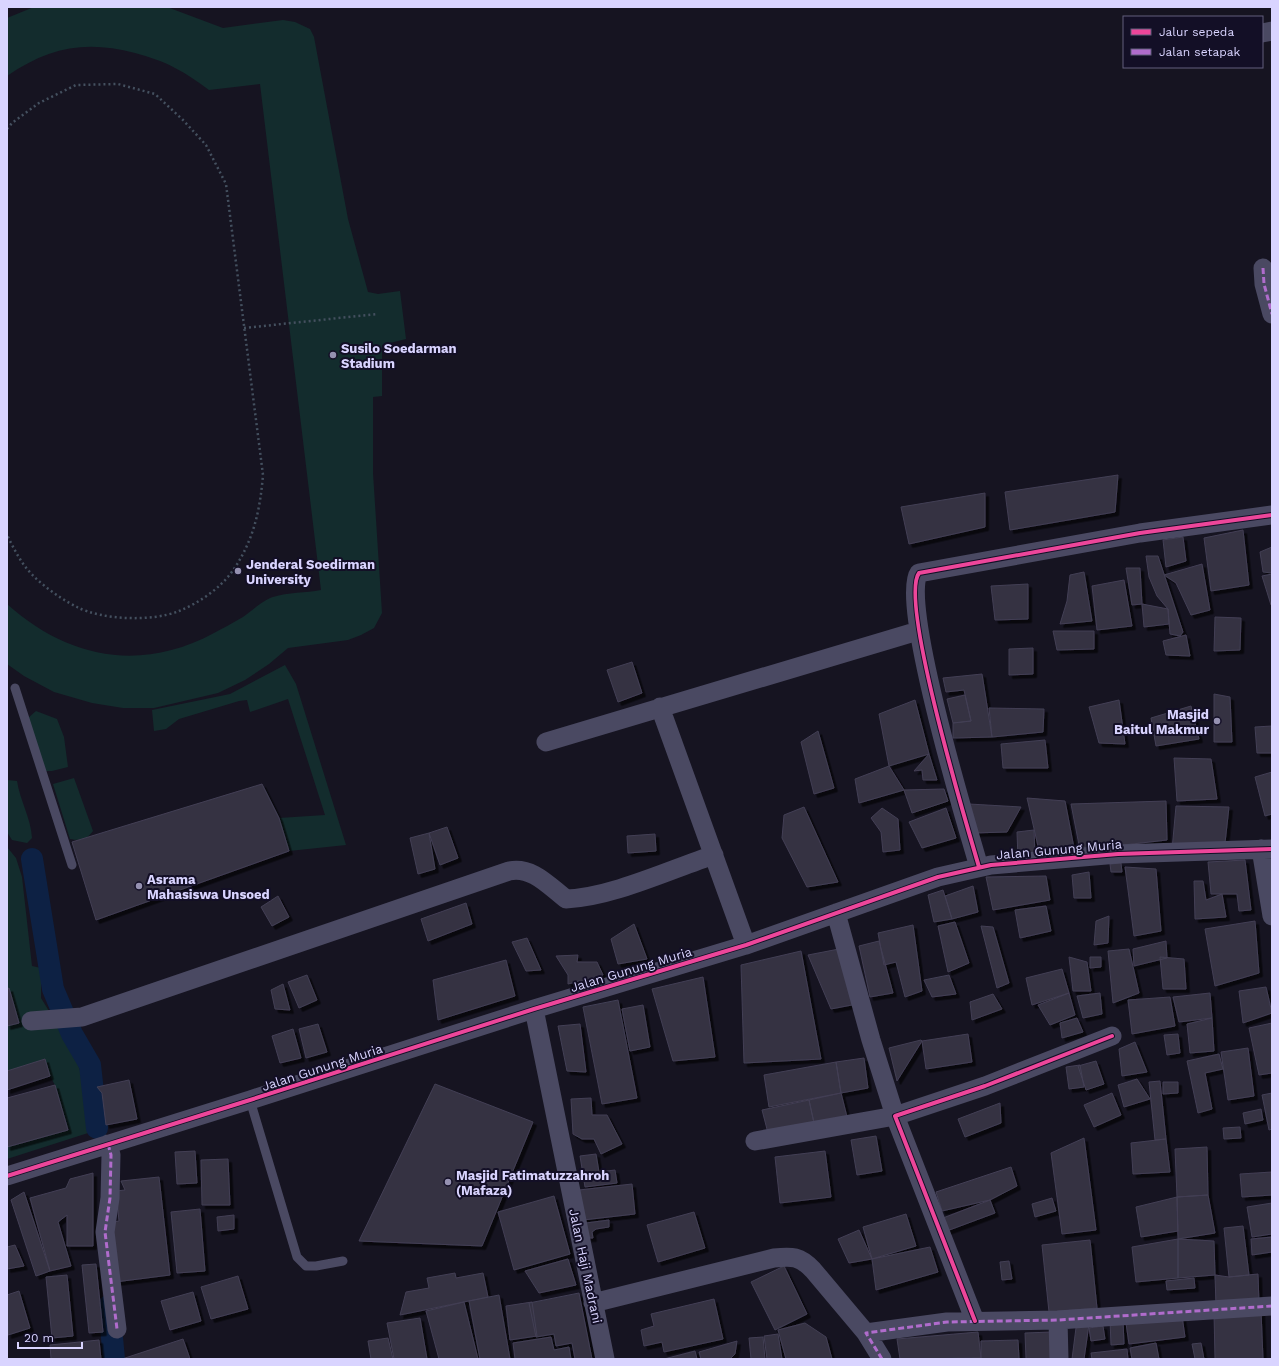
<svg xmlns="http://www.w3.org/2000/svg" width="1279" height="1366" viewBox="0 0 1279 1366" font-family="'Work Sans',sans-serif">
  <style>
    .green { fill: #132c2d }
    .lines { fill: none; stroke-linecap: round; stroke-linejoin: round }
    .canal { stroke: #0d2144; stroke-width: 22 }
    .building { fill: #343243; stroke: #433f54; filter: url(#shadow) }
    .path { stroke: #44505f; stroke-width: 2.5; stroke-dasharray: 2 3; stroke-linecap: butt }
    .lane { stroke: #4a4962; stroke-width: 9 }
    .street { stroke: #4a4962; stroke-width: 19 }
    .quiet { stroke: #b06ccc; stroke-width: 3; stroke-dasharray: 6 3; stroke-linecap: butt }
    .cycleway-casing { stroke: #130f26; stroke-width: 6 }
    .cycleway { stroke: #ed469a; stroke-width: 4 }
    .poi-dot { fill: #9591b1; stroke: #130f26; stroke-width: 1.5 }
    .labels { text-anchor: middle; stroke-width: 4; stroke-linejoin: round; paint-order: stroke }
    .poi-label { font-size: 13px; font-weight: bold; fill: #d9d4ff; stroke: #130f26; text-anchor: start }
    .street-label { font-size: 13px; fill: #d9d4ff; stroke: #130f26 }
  </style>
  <defs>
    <filter id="shadow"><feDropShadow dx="3.5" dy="3.5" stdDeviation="0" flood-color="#0009"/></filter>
  </defs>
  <rect width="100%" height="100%" fill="#161421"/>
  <path class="green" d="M34,7h133l56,21 60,-8 12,2 15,7 4,8 34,182 20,73 10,2 22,-3 6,48 -24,6v51l-9,1v76l9,140 -8,15 -13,7 -13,5 -60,8 -19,16 -24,16 -27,13 -64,15h-31l-31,-5 -38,-11 -30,-16 -17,-12v-60c60,54 133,69 207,29 9,-5 19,-10 29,-16 9,-6 20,-17 30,-20 15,-5 33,-4 48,-7l-61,-506 -51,6c-11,-8 -22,-16 -34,-22 -12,-7 -26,-11 -40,-15 -49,-13 -86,-6 -128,23v-58z
    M285,665l11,19 50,161 -57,6 -10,-33 46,-3 -37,-116 -38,13 -3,-12 -8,1 -60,18 -13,10 -12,2 -2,-21 78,-16z
    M36,711l21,8 7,18 4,30 -16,4h-8l-16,-53z
    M74,778l19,53c-7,9 -12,10 -23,8l-17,-55z
    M7,780l10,1c3,20 14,37 15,57l-5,5 -15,-3 -5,-8z
    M7,847l9,11 6,19 10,89 9,2v30l33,54 9,28 5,53 -81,26v-12l61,-17 -13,-45 -5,-9 -5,-17 -38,12v-45l12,-3 -10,-35 -2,1z"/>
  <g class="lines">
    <path class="canal" d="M32,859l21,130 19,45 18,31 7,63
      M109,1306l5,53"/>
  </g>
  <path class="building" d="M1118,475l-3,37 -105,18 -5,-38z
    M985,493v34l-76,17 -8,-37z
    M1243,530l6,55 -38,6 -7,-53z
    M1183,537l3,24 -20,6 -3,-27z
    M1272,547v26l-9,-1 -3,-20z
    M1146,556h12l25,76 -3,4 -10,-2 -2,-25 -11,-13 -8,-19z
    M1202,564l8,46 -19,5 -15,-32 -12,-8z
    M1126,568h14l2,36 -10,1z
    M1084,572l8,49 -32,3 7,-23 3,-26z
    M1272,574v31h-1l-9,-29z
    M1124,580l8,46 -35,4 -5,-44z
    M1028,584v35l-33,1 -4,-34z
    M1142,604l26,5 1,15 -25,3z
    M1215,617l26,1 -1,32 -26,1z
    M1053,631h41v18l-37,1z
    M1186,635l4,21 -24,-1 -3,-14z
    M1033,648v26l-24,1v-26z
    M632,662l10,31 -24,9 -11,-32z
    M982,674l10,63 -39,1v-15l18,-2 -7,-31 -18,2 -3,-14z
    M1214,694l16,3 2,45h-18z
    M965,695l6,26 -18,2 -6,-24z
    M915,700l14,54 -40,12 -10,-52z
    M1119,700l6,44 -26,-1 -10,-36z
    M1191,706l8,33 -43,7 -5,-28z
    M989,708l55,1 -1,23 -51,5z
    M1272,726v27h-15l-2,-26z
    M818,731l16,57 -20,6 -13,-52z
    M1045,740l3,28h-45l-2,-24z
    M929,754l8,26h-14l-1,-10 -8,1z
    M1174,758l37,1 6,40 -40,2z
    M889,766l15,24 -45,13 -4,-24z
    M1272,772v42l-7,2 -10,-39z
    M262,784l17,34 10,33 -193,69 -24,-78z
    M944,789l4,12 -36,12 -8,-23z
    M1027,798l38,3 9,47 -34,7z
    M1166,801l1,39 -87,10 -9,-46z
    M969,804l52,3 -14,25 -35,1z
    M1176,806l53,1 -4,36 -53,7z
    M804,807l34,75 -31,5 -25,-49 2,-23z
    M882,808l16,11 2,31 -17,2 -2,-20 -10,-14z
    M946,808l10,30 -34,10 -13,-26z
    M447,827l11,31 -18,7 -11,-32z
    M1034,830l1,25 -17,4 -1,-27z
    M429,833l6,36 -17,5 -8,-36z
    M655,834l1,17 -28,2 -1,-17z
    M1245,860l6,50 -12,1 -2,-17h-26l-3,-32z
    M1121,863l1,9h-11l-1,-8z
    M1125,867l31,2 5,62 -27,5z
    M1089,872l2,26h-17l-2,-23z
    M1046,876l4,24 -57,10 -7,-33z
    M1194,881h9l3,19 16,-6 4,23 -31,2z
    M973,886l5,26 -26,7 -7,-23z
    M943,890l9,29 -18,3 -6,-27z
    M278,896l11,21 -17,9 -11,-19z
    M466,903l6,21 -44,17 -7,-22z
    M1046,906l5,25 -31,7 -5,-28z
    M1109,916l-1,27 -14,2 2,-24z
    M1255,921l4,52 -44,13 -10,-57z
    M955,922l14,41 -21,9 -10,-46z
    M634,924l13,35 -29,5 -7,-25z
    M913,925l9,66 -17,6 -9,-35 -12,3 -6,-32z
    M981,926l12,1 16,56 -12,5z
    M527,938l14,32 -15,1 -14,-29z
    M879,941l14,52 -23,4 -11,-51z
    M1166,941l1,17 -33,8 -1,-17z
    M839,949l18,55 -26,5 -23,-54z
    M1129,949l10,44 -26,10 -5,-52z
    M801,951l20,108 -77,4 -3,-98z
    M578,955l-1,7h20l6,13 -35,9v-9l-12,-19z
    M1069,957l18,5 4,29h-18z
    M1090,957h11v10l-11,1z
    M1160,957l24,2 2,30h-23z
    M506,960l9,36 -77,24 -5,-40z
    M1062,969l7,24 -37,12 -6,-27z
    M307,975l10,25 -18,8 -11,-26z
    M949,975l7,19 -24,3 -8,-17z
    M703,977l12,80 -42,4 -21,-72z
    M283,984l7,26 -15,-1 -4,-19z
    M1266,987l6,26 -29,10 -4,-32z
    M9,988l10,35 -12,3v-37z
    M1069,993l6,22 -25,10 -12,-20z
    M1100,993l2,21 -19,4 -6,-22z
    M1210,993l2,25 -33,4 -6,-25z
    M993,994l9,15 -30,11 -2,-18z
    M1170,997l5,29 -43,8 -4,-34z
    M618,1000l19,98 -35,6 -19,-97z
    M643,1005l7,42 -20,4 -8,-42z
    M1077,1018l6,14 -21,6 -2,-15z
    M1212,1018l2,33 -24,2 -3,-29z
    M1272,1023v50l-13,2 -10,-47z
    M318,1024l9,28 -21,6 -7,-29z
    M580,1024l6,48 -19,-1 -9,-45z
    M293,1029l8,29 -21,5 -8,-27z
    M968,1034l4,28 -46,7 -4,-28z
    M1178,1034l2,19 -13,2 -3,-20z
    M921,1040l1,1 -25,40 -8,-33z
    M1135,1042l12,30 -25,4 -3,-27z
    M1248,1048l6,48 -26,4 -7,-48z
    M1219,1054l4,15 -18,4 7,36 -14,4 -11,-52z
    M864,1058l4,30 -27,5 -5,-31z
    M45,1059l5,17 -43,14v-19z
    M1096,1061l8,23 -18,6 -8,-24z
    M836,1062l5,31 -72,14 -5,-32z
    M1080,1065l4,22 -15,2 -3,-22z
    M1137,1079l13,20 -26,8 -6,-22z
    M129,1080l8,39 -31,6 -4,-32 -5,-6z
    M1160,1081l6,58 -11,1 -6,-58z
    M1163,1082h15v11l-15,1z
    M435,1084l98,38 -51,124 -123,-5z
    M55,1085l13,45 -61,17v-49z
    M841,1093l6,24 -33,6 -5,-23z
    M1112,1093l9,22 -27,12 -10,-22z
    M1272,1093v36l-3,1 -7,-35z
    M591,1098l1,17h15l15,29 -21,10 -7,-15h-12l-9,-5 -2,-35z
    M809,1100l5,23 -46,10 -6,-23z
    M1000,1103l1,20 -36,14 -7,-18z
    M1261,1109l2,11 -18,4 -2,-11z
    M1240,1127l1,11 -17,1 -1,-11z
    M876,1136l6,35 -25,4 -6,-35z
    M1084,1138l12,92 -34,4 -11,-81z
    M1166,1139l4,33 -37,2 -2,-31z
    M1207,1147l1,48 -31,2 -2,-48z
    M195,1151l2,32 -20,1 -2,-32z
    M825,1151l6,46 -51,6 -5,-46z
    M596,1154l3,18 16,-2 2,13 -32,4 -5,-31z
    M228,1159l2,46h-28l-1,-45z
    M1011,1167l6,19 -27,14 -48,11 -6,-19z
    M1272,1172v23l-30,2 -2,-23z
    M93,1173v73h-26v-31l-9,7 13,44 -21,5 -20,-73 36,-10 4,-9z
    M159,1177l11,98 -55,7 -7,-59 11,-2 -3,-30 9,-1 -4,-9z
    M632,1184l3,30 -52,6 -4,-30z
    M24,1192l26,79 -14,5 -25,-76z
    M1208,1195l7,38 -37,6 -1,-42z
    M554,1196l16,58 -56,16 -16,-58z
    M1177,1197l1,34 -37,6 -5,-30z
    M1052,1198l4,13 -21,6 -3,-13z
    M990,1200l5,13 -51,19 -1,-14z
    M1272,1203v31l-20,3 -5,-30z
    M200,1209l5,62 -28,2 -6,-61z
    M694,1212l11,36 -47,14 -11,-37z
    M906,1214l10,32 -44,13 -9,-32z
    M234,1215v14l-16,2 -1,-14z
    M609,1220v7l-13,2 -4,3 1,6h-5l-2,-15z
    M1243,1226l6,49 -20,2 -5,-49z
    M859,1230l13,29 -23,4 -11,-24z
    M1272,1237v15l-20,3 -1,-16z
    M1178,1239l36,2 1,34 -37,3z
    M1178,1239v39l-42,4 -4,-35z
    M1090,1240l7,68 -48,4 -7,-67z
    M15,1245l9,21 -17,3v-22z
    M930,1247l8,25 -62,18 -4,-31z
    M568,1259l8,26 -37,8 -14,-22z
    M1009,1261l3,18 -10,1 -2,-18z
    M96,1264l7,68 -14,1 -7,-68z
    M784,1266l23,48 -32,16 -24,-48z
    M455,1273l1,5 27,-5 5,24 -88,18 6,-23 23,-4 -2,-10z
    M1258,1274l1,30 -43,2 -1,-31 14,2z
    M67,1275l6,61 -21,2 -6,-61z
    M238,1276l10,33 -37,10 -10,-32z
    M1194,1278l1,10 -28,2 -1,-9z
    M19,1291l11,37 -22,7 -1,-40z
    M193,1292l8,29 -31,9 -9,-29z
    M579,1293l13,66h-17l-3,-16 -16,3 -2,-12 -18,3 -7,-34z
    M499,1295l11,64h-30l-11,-58z
    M714,1299l9,40 -59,13 -2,-10 -18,4 -3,-16 13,-4 -3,-12z
    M464,1302l14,57h-39l-13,-48z
    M532,1302l5,34 -27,4 -4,-34z
    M1261,1311l2,48h-48l-1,-46z
    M1182,1316l3,21 -56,7 -3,-21z
    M420,1318l7,41h-33l-7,-36z
    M1077,1320l12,4 -5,35h-12z
    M1110,1320h13l1,24 -13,1z
    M805,1323l21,14 6,22h-46l-8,-29z
    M1103,1326l2,13 -14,2 -2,-13z
    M978,1332l3,26 -81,1 -3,-20z
    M1052,1332l1,27h-27l-1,-26z
    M778,1334l4,25h-15l-3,-23z
    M551,1337l3,13 15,-3 2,12h-56l-2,-16z
    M763,1337l2,22h-14l-2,-21z
    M388,1338l5,21h-22l-3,-18z
    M183,1339l7,20h-68z
    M99,1340l2,19h-50l-1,-14z
    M1018,1340l1,19h-38v-18z
    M737,1341l-2,13 -5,5h-29l-2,-7z
    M1156,1343l3,16h-27l-2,-11z
    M1201,1343l3,16h-9l-3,-15z
    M1127,1349l1,10h-36l-1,-6z
    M695,1351l2,8h-33z"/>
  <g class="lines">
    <path class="path" d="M7,129l5,-6 27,-20 37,-18 42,-1 37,10 28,26 23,25 20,39 37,291c-3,35 -9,64 -29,94 -13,19 -35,34 -55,42 -27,11 -77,9 -102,-4 -20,-10 -46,-29 -57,-48 -5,-8 -9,-16 -13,-24
      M244,328l133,-14"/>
    <path class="lane" d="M15,688l57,177
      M250,1100l47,157 9,9h10l27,-5"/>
    <path class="street" d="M1262,33l10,-2
      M1263,268l1,16 8,30
      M660,707l86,238
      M546,742l372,-111
      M1261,849l11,67
      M979,867c-12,-41 -80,-267 -60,-294l221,-40 132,-18
      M534,1009l71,350
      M31,1021l51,-4 427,-146c23,-5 40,15 57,28 46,-2 103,-29 148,-44
      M755,1141l140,-25 -24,-76 -35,-127
      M108,1144l3,11 -1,43 -5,34 12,97
      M7,1176l243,-76 284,-91 212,-64 192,-68 53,-12 127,-11 154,-5
      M593,1303l181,-45c18,-2 26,-2 39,12l53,63 16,26
      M1058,1320l1,39
      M975,1321l-80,-205 90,-30 127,-50
      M866,1333l81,-11 111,-2 214,-14"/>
    <path class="quiet" d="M1263,268l1,16 8,30
      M108,1144l3,11 -1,43 -5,34 12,97
      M882,1359l-16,-26 81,-11 111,-2 214,-14"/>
    <g class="cycleway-casing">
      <path id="cycleway" d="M979,867c-12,-41 -80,-267 -60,-294l221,-40 132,-18
        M7,1176l243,-76 284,-91 212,-64 192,-68 53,-12 127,-11 154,-5
        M975,1321l-80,-205 90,-30 127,-50"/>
    </g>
    <use href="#cycleway" class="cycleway"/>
  </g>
  <g class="poi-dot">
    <circle cx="333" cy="355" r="4"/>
    <circle cx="238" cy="571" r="4"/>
    <circle cx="1217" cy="721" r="4"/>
    <circle cx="139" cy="886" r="4"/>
    <circle cx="448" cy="1182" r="4"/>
  </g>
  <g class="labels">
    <g class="poi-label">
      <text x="341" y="353">Susilo Soedarman<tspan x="341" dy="15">Stadium</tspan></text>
      <text x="246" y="569">Jenderal Soedirman<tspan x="246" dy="15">University</tspan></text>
      <text x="1209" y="719" text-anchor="end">Masjid<tspan x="1209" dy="15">Baitul Makmur</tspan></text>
      <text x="147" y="884">Asrama<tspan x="147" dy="15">Mahasiswa Unsoed</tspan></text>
      <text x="456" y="1180">Masjid Fatimatuzzahroh<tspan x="456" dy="15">(Mafaza)</tspan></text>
    </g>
    <g class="street-label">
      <text transform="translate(1059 849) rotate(-5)" y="5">Jalan Gunung Muria</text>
      <text transform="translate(631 969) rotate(-17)" y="5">Jalan Gunung Muria</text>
      <text transform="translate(322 1067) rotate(-18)" y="5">Jalan Gunung Muria</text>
      <text transform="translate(586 1266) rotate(78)" y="5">Jalan Haji Madrani</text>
    </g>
  </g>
  <rect width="1279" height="1366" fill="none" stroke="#d9d4ff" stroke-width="16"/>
  <rect x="1123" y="16" width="140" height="52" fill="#130f26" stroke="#625e7d"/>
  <rect x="1131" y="29" width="20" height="6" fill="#ed469a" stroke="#625e7d"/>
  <text x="1159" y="36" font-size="12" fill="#d9d4ff">Jalur sepeda</text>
  <rect x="1131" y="49" width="20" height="6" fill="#b06ccc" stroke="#625e7d"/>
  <text x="1159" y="56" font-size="12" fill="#d9d4ff">Jalan setapak</text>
  <path d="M18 1342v6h64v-6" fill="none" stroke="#d9d4ff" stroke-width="2"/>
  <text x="24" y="1342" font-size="12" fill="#d9d4ff" stroke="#130f26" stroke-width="3" paint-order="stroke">20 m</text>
</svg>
